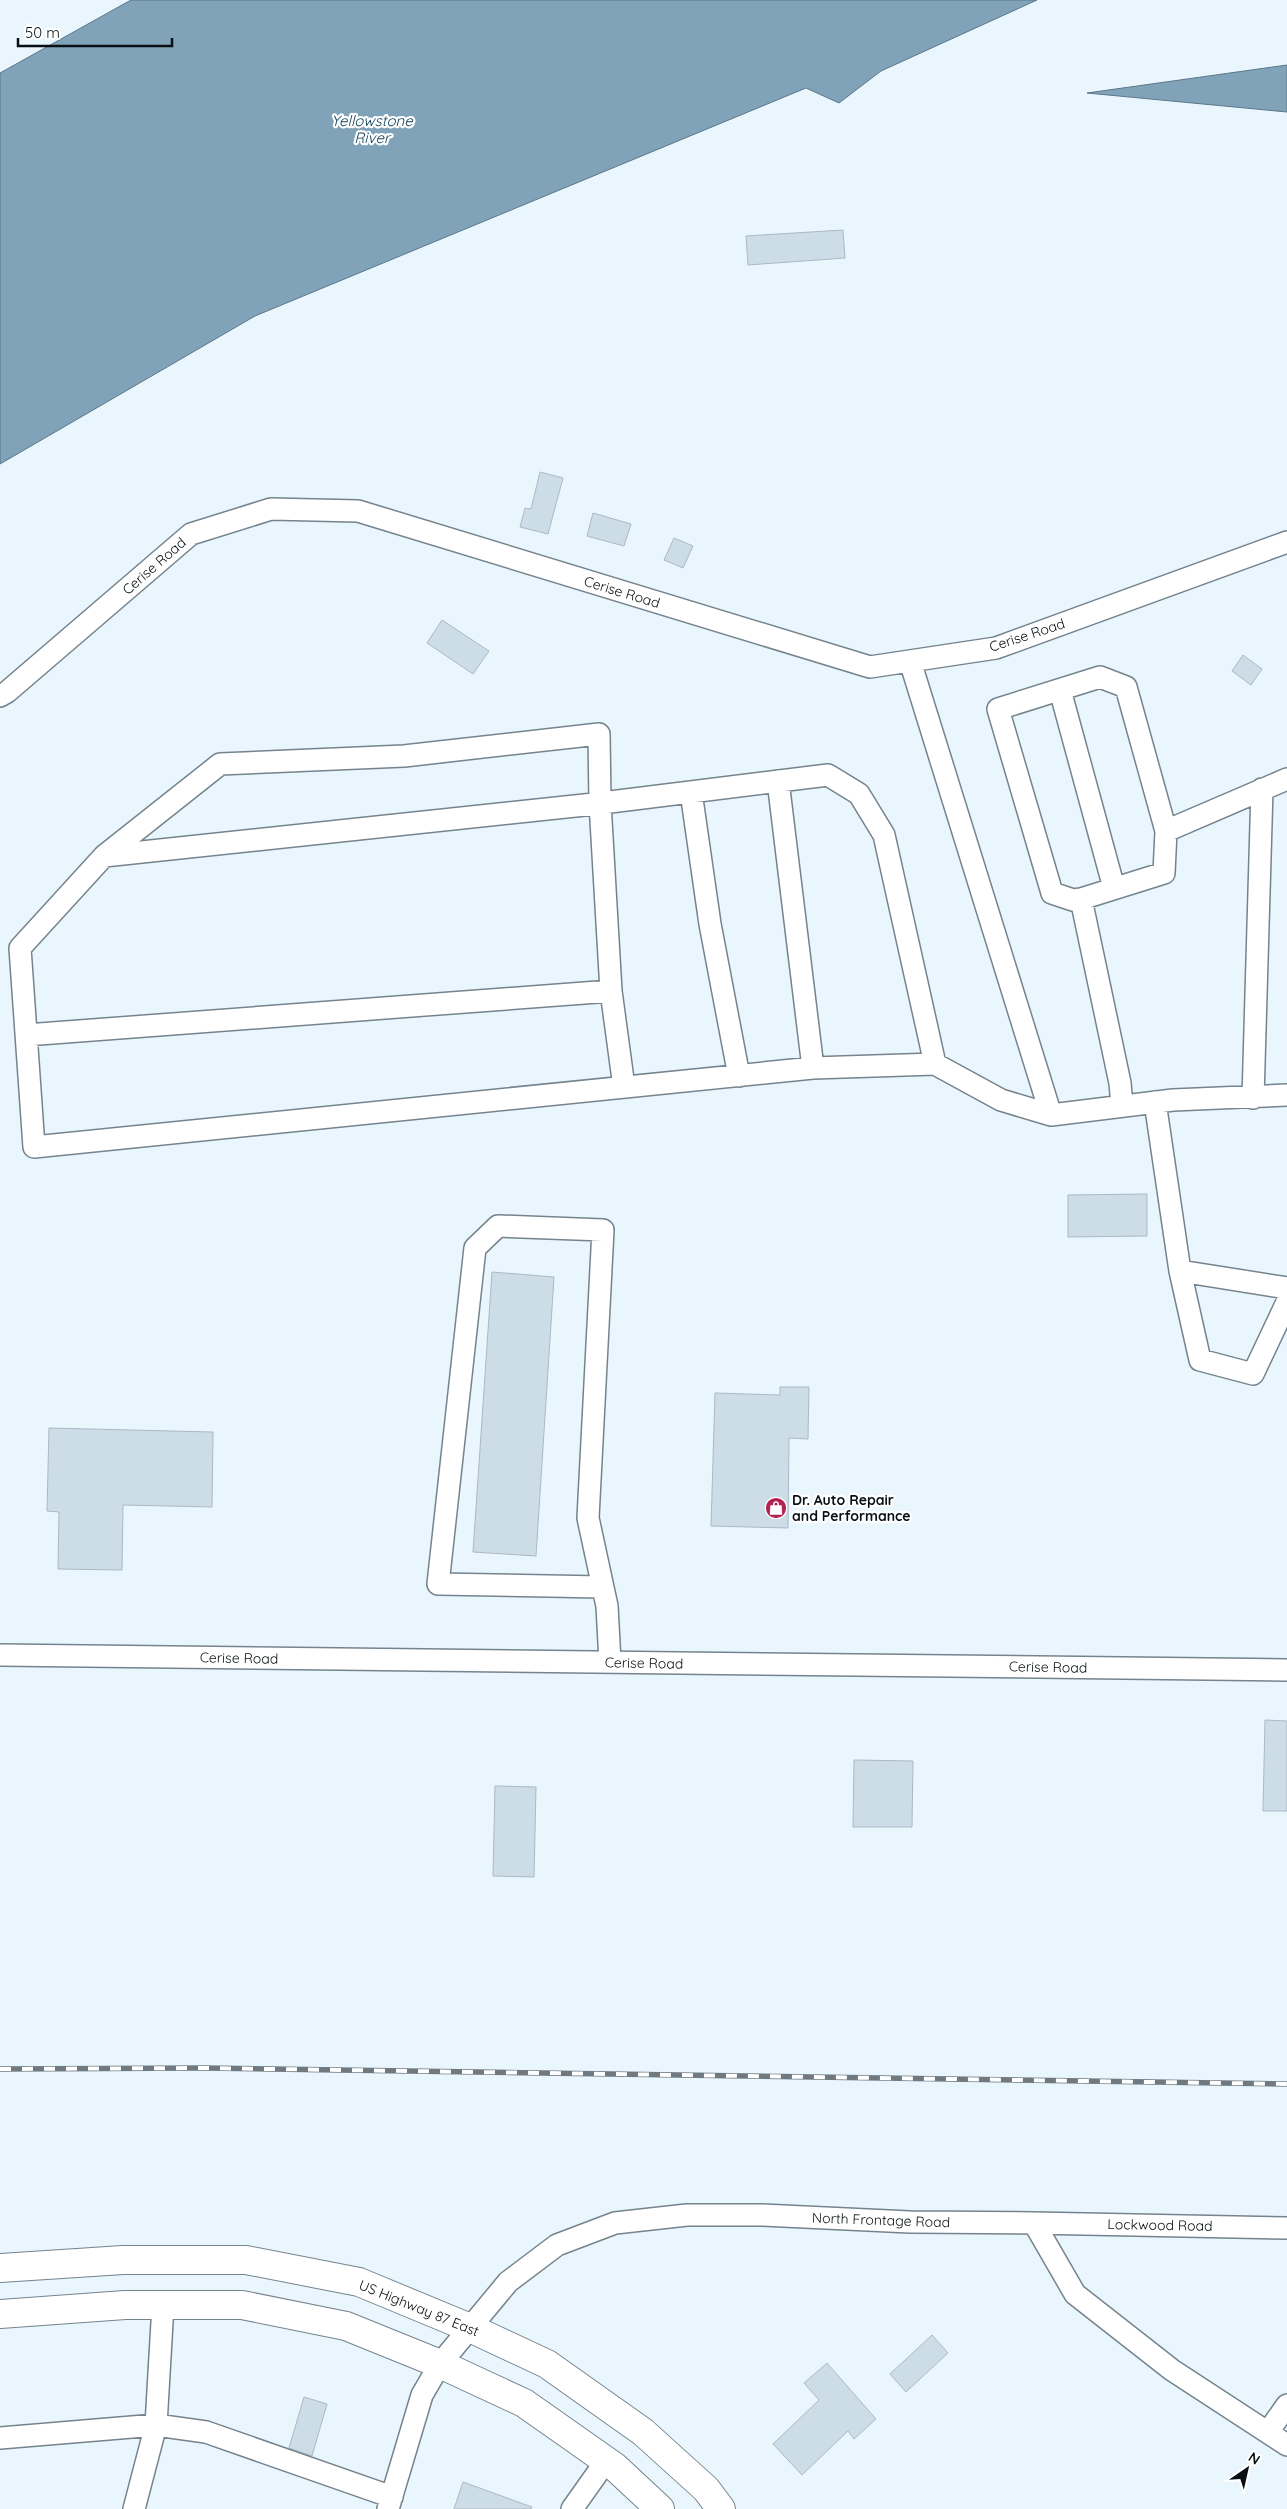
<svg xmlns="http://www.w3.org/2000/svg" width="1287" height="2509" viewBox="0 0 1287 2509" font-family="Quicksand,sans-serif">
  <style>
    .water { fill: #80a3b9; stroke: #5c7787 }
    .building { fill: #cddde7; stroke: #aab9c4 }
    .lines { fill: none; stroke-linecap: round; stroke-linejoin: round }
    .minor-casing { stroke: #75838d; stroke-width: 24 }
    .highway-casing { stroke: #75838d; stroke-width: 30 }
    .minor { stroke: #fff; stroke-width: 21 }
    .highway { stroke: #fff; stroke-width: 28 }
    .rail-casing { stroke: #70797f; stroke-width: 5.5 }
    .rail { stroke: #fff; stroke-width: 4; stroke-dasharray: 11; stroke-linecap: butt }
    .labels { text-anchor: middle; stroke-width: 4.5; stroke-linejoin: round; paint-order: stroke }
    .street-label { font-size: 14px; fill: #090f12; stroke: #fff }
    .poi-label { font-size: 14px; font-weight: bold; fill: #090f12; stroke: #fff; text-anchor: start }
    .water-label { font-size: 15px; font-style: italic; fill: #15435b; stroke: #fff }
  </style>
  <rect width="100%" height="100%" fill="#e9f6fe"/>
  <path class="water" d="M131,0h906l-156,71 -42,32 -33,-15 -551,228 -255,148v-391z
    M1287,65v47l-200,-19z"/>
  <path class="building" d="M843,230l2,28 -97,7 -2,-29z
    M540,472l23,6 -15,56 -28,-7 5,-19 6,1z
    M593,513l38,11 -7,22 -37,-10z
    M674,538l19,8 -10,22 -19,-8z
    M442,620l47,31 -16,23 -46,-31z
    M1243,655l19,14 -11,16 -19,-14z
    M1147,1194v42l-79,1v-42z
    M492,1272l62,5 -18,279 -63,-4z
    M780,1387h29l-1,52 -19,-1 -1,90 -77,-2 4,-133 65,2z
    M49,1428l164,4 -1,75 -89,-2 -1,65 -64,-1 1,-57 -12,-1z
    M1265,1720l22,1v90h-24z
    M854,1760l59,1 -1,66h-59z
    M495,1786l41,1 -2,90 -41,-1z
    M932,2335l16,18 -42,39 -16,-18z
    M827,2363l49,56 -22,20 -6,-8 -46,44 -29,-31 46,-44 -15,-17z
    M304,2397l23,7 -15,52 -23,-8z
    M463,2482l69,25 -1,2h-77z"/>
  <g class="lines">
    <g class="minor-casing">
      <path id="minor" d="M910,661l141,454 122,-15 114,-5
        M1100,677l26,10 40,144 -2,42 -83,26 -8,1 -21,-7 -54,-184z
        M1060,690l54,198
        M0,696l7,-4 184,-158 80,-25 87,2 512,156 126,-19 291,-106
        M778,781l35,287
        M691,792l19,132 29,152
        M1166,831l121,-52
        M1081,899l39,184 2,23
        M611,991l13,96
        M26,1035l585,-44 -11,-188 -1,-69 -195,22 -184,8 -116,92
        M935,1064l-51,-229 -25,-41 -31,-19 -234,29 -490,52 -84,92 14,199 779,-79 122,-4 66,36 50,15
        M1253,1098l9,-309
        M1155,1102l25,169 20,89 53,14 34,-72
        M1180,1271l107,17
        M602,1587l-164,-3 37,-336 23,-22 105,4 -15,288 19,88 3,56
        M0,1655l1287,15
        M1034,2223l253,5
        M1268,2432l19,-27
        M0,2438l156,-13 50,7 186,65
        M134,2509l22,-84 7,-120
        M388,2509l34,-114 18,-31 68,-82 49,-37 58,-22 72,-8h75l148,7 124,1 41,71 97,76 115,75
        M572,2509l34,-48"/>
    </g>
    <g class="highway-casing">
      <path id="highway" d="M0,2268l123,-8h123l113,22 111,46 77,36 96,68 63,57 15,20
        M0,2314l125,-9h117l104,21 94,38 84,39 91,64 45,42"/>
    </g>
    <use href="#minor" class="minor"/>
    <use href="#highway" class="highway"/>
    <g class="rail-casing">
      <path id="rail" d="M0,2069l204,-1 1083,16"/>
    </g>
    <use href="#rail" class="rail"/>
  </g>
  <defs>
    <g id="shop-disc" transform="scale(1.125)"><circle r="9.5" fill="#b22253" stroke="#fff"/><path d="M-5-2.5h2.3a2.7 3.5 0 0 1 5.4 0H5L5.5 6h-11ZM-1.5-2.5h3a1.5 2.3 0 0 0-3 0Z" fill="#fff"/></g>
  </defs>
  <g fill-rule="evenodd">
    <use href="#shop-disc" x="776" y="1508"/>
  </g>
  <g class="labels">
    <g class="street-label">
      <text transform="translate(154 566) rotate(-41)" y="5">Cerise Road</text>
      <text transform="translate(622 592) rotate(17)" y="5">Cerise Road</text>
      <text transform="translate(1027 635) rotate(-18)" y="5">Cerise Road</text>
      <text transform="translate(239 1658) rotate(1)" y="5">Cerise Road</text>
      <text transform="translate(644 1663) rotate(1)" y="5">Cerise Road</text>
      <text transform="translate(1048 1667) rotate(1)" y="5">Cerise Road</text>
      <text transform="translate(881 2220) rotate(2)" y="5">North Frontage Road</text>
      <text transform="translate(1160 2225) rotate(1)" y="5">Lockwood Road</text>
      <text transform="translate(419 2308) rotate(22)" y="5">US Highway 87 East</text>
    </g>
    <g class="poi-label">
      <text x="792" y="1505">Dr. Auto Repair<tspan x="792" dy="16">and Performance</tspan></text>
    </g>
    <g class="water-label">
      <text x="372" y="126">Yellowstone<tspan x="372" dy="17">River</tspan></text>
    </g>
  </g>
  <g transform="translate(1247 2469) rotate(34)" stroke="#ffffff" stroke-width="4" paint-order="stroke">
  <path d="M0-4L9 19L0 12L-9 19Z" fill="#090f12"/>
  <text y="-8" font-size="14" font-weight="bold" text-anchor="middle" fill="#090f12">N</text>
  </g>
  <path d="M18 38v8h154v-8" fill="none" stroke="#090f12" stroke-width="2.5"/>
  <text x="25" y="38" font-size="15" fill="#090f12" stroke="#ffffff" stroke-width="4" paint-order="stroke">50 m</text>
</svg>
